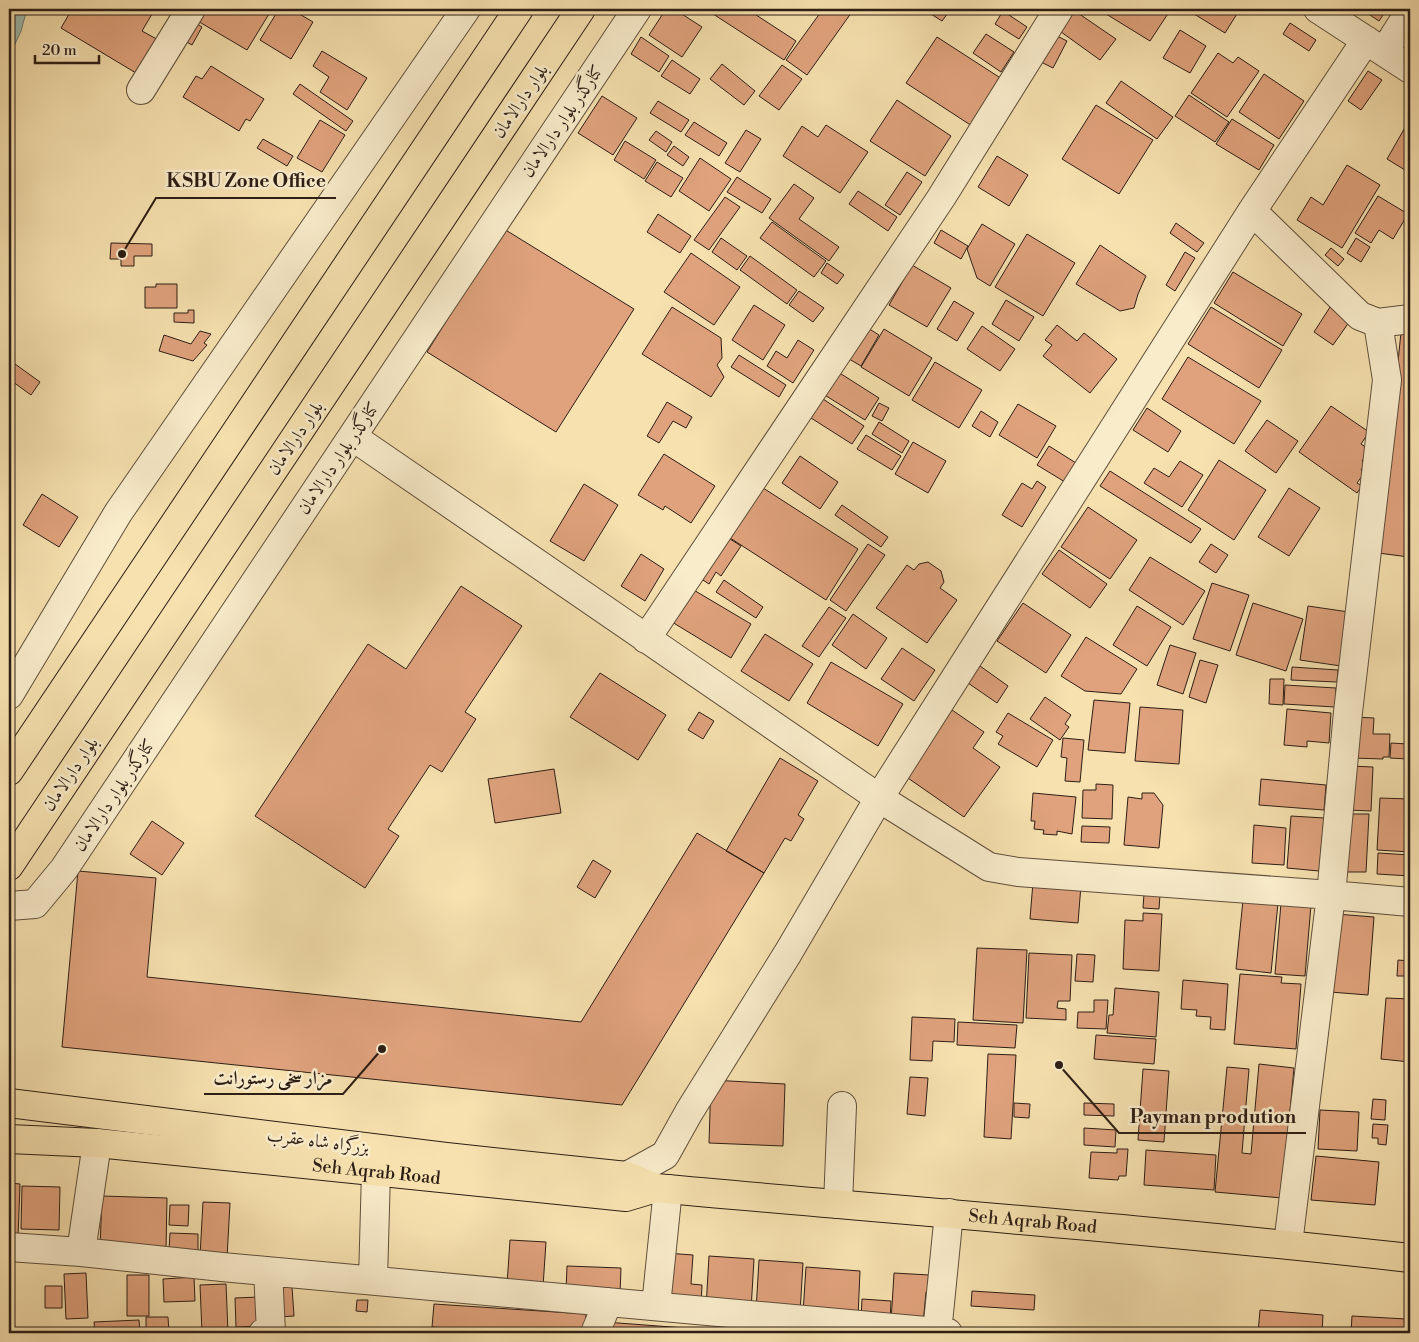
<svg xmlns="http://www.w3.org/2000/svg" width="1419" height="1342" viewBox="0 0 1419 1342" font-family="'Libre Bodoni',Amiri,serif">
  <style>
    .water { fill: #9dbcb0; stroke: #707d72 }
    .building { fill: #dfa27c; stroke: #2d1e15 }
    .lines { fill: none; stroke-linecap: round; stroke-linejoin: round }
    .minor-casing { stroke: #5f4f3c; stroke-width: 30 }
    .major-casing { stroke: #2d1e15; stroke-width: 30 }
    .highway-casing { stroke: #2d1e15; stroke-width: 30 }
    .minor { stroke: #f9eccb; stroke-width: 28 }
    .major { stroke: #f6e1af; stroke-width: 28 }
    .highway { stroke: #f6e1af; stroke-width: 28 }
    .labels { text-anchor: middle; stroke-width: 5; stroke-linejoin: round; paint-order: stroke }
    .street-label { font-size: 18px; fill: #2d1e15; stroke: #f9eccb }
    .leader { fill: none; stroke: #2d1e15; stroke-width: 2 }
    .callout-dot { fill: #2d1e15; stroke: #f9eccb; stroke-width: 2 }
    .callout-label { font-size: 19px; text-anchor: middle; font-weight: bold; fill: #2d1e15; stroke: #f9eccb; stroke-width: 5; stroke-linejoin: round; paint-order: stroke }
  </style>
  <rect width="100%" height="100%" fill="#f6e1af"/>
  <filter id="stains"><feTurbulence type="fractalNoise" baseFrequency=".004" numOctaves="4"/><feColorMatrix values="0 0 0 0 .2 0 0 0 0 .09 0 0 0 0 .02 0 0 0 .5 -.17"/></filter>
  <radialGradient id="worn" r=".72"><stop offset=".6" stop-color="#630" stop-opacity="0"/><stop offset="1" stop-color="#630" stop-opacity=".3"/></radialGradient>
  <path class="water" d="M9,9h18l-6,22 -12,26z"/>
  <path class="building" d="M72,9h83l-13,22 20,11 -21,34 -80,-48z
    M202,9h70l-25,41 -51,-30z
    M279,9h12l22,13 -22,37 -31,-19z
    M666,9h8l28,18 -20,30 -33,-22z
    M713,9h34l49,32 -12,19 -74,-48z
    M823,9h31l-47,66 -21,-15z
    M923,9h28l-9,12z
    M1072,9l44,30 -16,21 -43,-31z
    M1098,9h73l-21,32z
    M1186,9h54l-15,24z
    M1361,9h26l-8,12z
    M1003,11l24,16 -8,12 -24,-15z
    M193,21l9,6 -10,18 -9,-5z
    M1290,23l26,17 -7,11 -26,-17z
    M1180,30l26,16 -16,27 -27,-15z
    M1051,33l16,8 -14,27 -16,-8z
    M986,34l28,18 -13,20 -28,-19z
    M641,37l28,19 -10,16 -28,-18z
    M937,37l65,42 -30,47 -66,-43z
    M322,51l45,27 -20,32 -27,-18 9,-15 -16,-11z
    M1218,53l15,10 5,-6 21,14 -32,46 -36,-24z
    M672,60l28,19 -10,15 -29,-18z
    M722,64l33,27 -11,14 -34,-26z
    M782,65l20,14 -23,31 -20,-14z
    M211,66l53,33 -14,22 -4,-2 -7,12 -56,-34 13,-21 6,3z
    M1368,71l14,9 -21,30 -13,-9z
    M1264,74l40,27 -25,38 -40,-27z
    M1121,81l52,36 -16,22 -51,-36z
    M300,84l53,37 -7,10 -53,-37z
    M1189,95l40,27 -14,20 -40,-26z
    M602,96l35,22 -24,37 -35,-22z
    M897,100l54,36 -26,40 -55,-35z
    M658,101l31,19 -8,12 -31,-19z
    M1096,105l57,35 -34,54 -57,-35z
    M1232,119l42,26 -15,25 -43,-26z
    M320,120l25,15 -23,37 -25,-14z
    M694,122l33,21 -8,13 -34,-21z
    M1407,124l3,2v47l-23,-14z
    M826,125l42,27 -28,41 -57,-37 19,-30 16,11z
    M746,130l15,9 -21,33 -15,-9z
    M656,131l16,11 -6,10 -17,-12z
    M263,139l30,17 -6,10 -30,-18z
    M625,141l31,19 -12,19 -30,-19z
    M674,146l15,11 -6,9 -16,-11z
    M997,156l31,19 -19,31 -31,-19z
    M700,158l31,21 -22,32 -30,-20z
    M657,162l26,16 -12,19 -26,-16z
    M1347,165l33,20 -38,63 -45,-28 14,-23 12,8z
    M907,172l15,10 -22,33 -15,-10z
    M737,177l34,22 -9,14 -35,-21z
    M794,184l20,14 -15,21 40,28 -10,14 -60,-43z
    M858,191l39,26 -9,14 -39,-27z
    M1378,196l30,18 -15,25 -14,-9 -8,13 -16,-10z
    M725,197l15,10 -31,43 -15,-10z
    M658,214l33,22 -11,17 -33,-21z
    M772,222l54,39 -12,16 -54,-39z
    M1176,223l28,20 -7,9 -27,-19z
    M982,224l33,20 -25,42 -13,-8 -10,-29z
    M504,229l130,80 -78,123 -129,-80z
    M941,230l27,16 -7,13 -27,-16z
    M1027,234l48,29 -32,53 -48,-29z
    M721,238l26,18 -10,14 -25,-18z
    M1356,238l14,9 -9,15 -14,-9z
    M111,243l41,1v12h-18v10h-13v-7h-11z
    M1100,245l46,31 -8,18 -4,14 -14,3 -44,-27z
    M1331,248l13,11 -6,7 -13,-11z
    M1185,252l10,6 -20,33 -9,-6z
    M691,253l49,34 -26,38 -50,-33z
    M750,256l47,34 -10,14 -47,-34z
    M827,263l17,12 -7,9 -16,-11z
    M912,265l39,23 -24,39 -38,-22z
    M1233,272l69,42 -19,32 -69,-43z
    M156,284h21v24h-32v-21h11z
    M799,291l25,17 -11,14 -24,-17z
    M1006,300l28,17 -15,24 -27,-17z
    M954,301l20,12 -17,28 -20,-12z
    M1332,304l20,14 -19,27 -19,-13z
    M754,305l31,20 -22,35 -31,-20z
    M672,307l49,31 1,20 -5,7 7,12 -13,20 -69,-43z
    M1211,307l71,43 -23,38 -71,-44z
    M188,310h6v13l-20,-1v-9h14z
    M1402,323l8,1 -1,233 -31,-4z
    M863,325l16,10 -18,31 -17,-10z
    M1057,325l20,16 7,-8 33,26 -27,34 -47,-37 9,-11 -7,-5z
    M982,326l33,23 -15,22 -33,-22z
    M884,329l48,29 -23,38 -48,-29z
    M200,331l11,3 -7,9 3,2 -14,16 -34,-10 5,-16 27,9z
    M798,340l16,10 -21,33 -26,-17 9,-15 11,7z
    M739,355l47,30 -7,12 -48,-30z
    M1188,357l73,44 -27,43 -72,-45z
    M935,362l47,28 -23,38 -47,-28z
    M15,364l25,18 -9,13 -22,-16v-7z
    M838,372l41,26 -14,22 -42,-26z
    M823,399l41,27 -12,18 -41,-26z
    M667,402l25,15 -6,11 -13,-7 -14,22 -12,-7z
    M879,403l10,5 -7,13 -10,-5z
    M1018,404l38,22 -19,32 -38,-23z
    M1331,406l38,26 -8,12 9,6 -8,11 3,2 -4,7 4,2 -8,11 5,3 -5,7 -58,-41z
    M1147,408l34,23 -13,21 -35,-22z
    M981,411l17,11 -8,15 -18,-11z
    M1267,420l31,21 -22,32 -31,-22z
    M879,422l30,19 -7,12 -30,-19z
    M866,435l35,21 -9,14 -35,-21z
    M913,442l33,19 -18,32 -33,-19z
    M1049,446l27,17 -11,19 -28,-17z
    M664,454l51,32 -24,37 -26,-17 -2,4 -25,-15z
    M800,456l38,26 -18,27 -38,-26z
    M1219,460l47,30 -32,50 -46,-30z
    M1180,461l23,14 -21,32 -38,-24 10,-15 15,9z
    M1110,471l91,58 -10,14 -91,-57z
    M1037,481l9,6 -24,40 -20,-12 20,-32 10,6z
    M584,484l34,21 -34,56 -34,-20z
    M760,486l98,63 -32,51 -99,-64z
    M1289,488l31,20 -31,48 -31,-19z
    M42,494l36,23 -19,30 -36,-22z
    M842,505l46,32 -7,10 -46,-32z
    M1088,507l49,33 -27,39 -49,-32z
    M724,535l17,11 -20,30 -5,-4 -7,12 -12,-8z
    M868,544l17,11 -39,56 -16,-11z
    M1211,544l17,11 -12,18 -17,-11z
    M1059,550l48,34 -17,24 -48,-34z
    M641,554l23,15 -19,32 -24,-15z
    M1150,557l55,34 -22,34 -54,-35z
    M928,562l13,9 3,11 -4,6 17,12 -30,43 -51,-35 31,-43 7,5 5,-6z
    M724,580l39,27 -7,11 -40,-26z
    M1212,583l37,12 -19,56 -37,-12z
    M461,586l61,40 -57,86 11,7 -34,53 -12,-7 -42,64 11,7 -34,52 -110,-72 113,-172 38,25z
    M692,589l59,35 -20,34 -59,-36z
    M1023,603l48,32 -25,38 -49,-32z
    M1253,603l50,16 -17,52 -50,-16z
    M1137,606l34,21 -24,39 -34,-21z
    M1308,606l41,6 -8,54 -41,-6z
    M829,607l17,11 -27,39 -17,-11z
    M853,614l34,24 -21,31 -34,-24z
    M765,634l48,30 -24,37 -48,-30z
    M1086,637l51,32 -16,25 -36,-3 -24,-15z
    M1170,645l26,8 -13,41 -26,-9z
    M902,648l33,22 -21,31 -33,-22z
    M1200,660l18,5 -12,38 -17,-6z
    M831,662l72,42 -25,42 -71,-43z
    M980,666l28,20 -11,17 -29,-20z
    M1292,667l46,3 -1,12 -46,-2z
    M600,673l66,42 -28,45 -68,-43z
    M1270,679h14l-1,26 -14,-1z
    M1285,685l51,3 -1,19 -51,-3z
    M1045,697l26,18 -6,9 4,3 -9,13 -30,-21z
    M1094,700l36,3 -5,50 -37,-3z
    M1140,707l43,3 -4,54 -44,-3z
    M1287,709l44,4 -2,30 -22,-2v6l-23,-2z
    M952,710l32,22 -11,16 27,19 -36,50 -59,-41z
    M699,712l15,9 -11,18 -15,-9z
    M1008,713l45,27 -16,27 -39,-23 5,-8 -7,-4z
    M1354,717l20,1 -1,16h17l-1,23h-6v2l-31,-1z
    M1063,738l21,2 -4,42 -15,-1 2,-23 -6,-1z
    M1391,743l17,1v15l-18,-1z
    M780,758l38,23 -20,34 6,4 -13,22 -6,-3 -21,35 -38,-22z
    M1350,766l23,1 -2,44 -23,-1z
    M554,769l7,44 -66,10 -7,-44z
    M1261,779l65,6 -2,25 -65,-5z
    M1096,784l17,1 -1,34 -30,-1 1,-28h13z
    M1033,793l43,4 -4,37 -15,-3v4l-14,-1 1,-4 -10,-1 1,-8h-4z
    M1142,793h12l9,12 -4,43 -35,-3 4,-48 14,2z
    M1380,798l30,1v53l-33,-2z
    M1346,814h23l-3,58h-22z
    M1291,816l33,2 -5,53 -32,-3z
    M152,821l32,22 -22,32 -32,-21z
    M1254,825l32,3 -2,37 -32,-2z
    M1082,826l28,1 -1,16 -28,-1z
    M697,833l67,40 -142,232 -560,-58 16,-176 78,7 -9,99 434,45z
    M1378,853l32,2v21l-33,-2z
    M593,860l18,11 -16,27 -18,-11z
    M1033,882l48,3 -3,38 -48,-4z
    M1144,894l16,1 -1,14 -16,-1z
    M1243,900l35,3 -7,70 -35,-4z
    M1281,903l30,2 -6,71 -30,-2z
    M1143,913l19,1 -3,57 -36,-2 2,-49 18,1z
    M1336,914l38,3 -6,78 -38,-3z
    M977,948l50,2 -4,73 -50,-3z
    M1029,953l43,2 -2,46h-12l-1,7 9,1v11l-40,-2z
    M1077,954l18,1 -2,27 -18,-1z
    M1398,960l12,1v36l-3,-1 1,-20h-11z
    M1240,974l42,3 -1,6 20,1 -5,65 -62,-5z
    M1183,980l45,4 -3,46 -15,-1 1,-12 -15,-1 1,-6 -16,-1z
    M1115,988l44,4 -3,45 -49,-4 2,-18h4z
    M1386,998l24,1v63l-29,-3z
    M1094,1000h14l-2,29 -29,-1 1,-16h16z
    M912,1017l43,2 -1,23 -21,-1 -1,20 -22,-1z
    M958,1022l59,3 -2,23 -58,-3z
    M1096,1035l60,4 -2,25 -60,-5z
    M988,1054l28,1 -5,84 -27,-2z
    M1259,1064l35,4 -12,130 -67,-6 12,-125 22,2 -7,84 9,1z
    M1143,1069l26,2 -5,71 -26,-2z
    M910,1077l18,1 -3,38 -18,-2z
    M711,1080l74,4 -2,62 -74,-3z
    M1373,1099l13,1 -1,20 -14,-1z
    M1014,1103l16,1 -1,14 -15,-1z
    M1084,1103l30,1v12l-30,-1z
    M1320,1110l39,2 -2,39 -39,-2z
    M1373,1124l15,1 -2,20 -8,-1v-6h-6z
    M1084,1128l32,2 -1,17 -31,-2z
    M1117,1149h11l-2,27h-7l-1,4 -29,-2 2,-26 26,1z
    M1146,1150l70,5 -2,35 -70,-5z
    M1316,1156l63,6 -4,43 -64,-5z
    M9,1183l11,1 -2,53h-9z
    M22,1186l38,1 -1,43 -38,-1z
    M102,1196l65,2 -1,52 -66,-2z
    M203,1202l27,1 -3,55 -27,-2z
    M170,1205h19l-1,21 -19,-1z
    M170,1233l28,1v18l-29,-1z
    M510,1240l36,2 -3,45 -36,-2z
    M666,1253l27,2 -2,29 11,1 -1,20 -38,-3z
    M709,1256l45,3 -3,51 -45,-2z
    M759,1260l44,3 -3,50 -44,-2z
    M567,1266l54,2 -1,26 -54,-2z
    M806,1267l54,4 -2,46 -55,-4z
    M86,1273l2,45 -22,1 -2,-45z
    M894,1273l35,2 -1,17h-2l-3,32 -32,-2z
    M127,1275h22v41h-22z
    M194,1277l1,24 -31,1 -1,-23z
    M226,1284l2,48 -26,1 -2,-48z
    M45,1286h17v22h-17z
    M277,1287h15l2,29 -16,1z
    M972,1291l63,4 -1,15 -63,-4z
    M259,1297l1,29 -24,1 -1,-29z
    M862,1299l29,2 -1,21 -29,-2z
    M357,1300h11l-1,12 -11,-1z
    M434,1304l152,10 -1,19h-92v-2l-61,-4z
    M1260,1310l63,5 -1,18h-64z
    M1352,1316l54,3 -1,14h-54z
    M146,1317h22l1,16h-23z
    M139,1320l1,13h-45l-1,-11z
    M605,1322l93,7v4h-94z"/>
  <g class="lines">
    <g class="minor-casing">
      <path id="minor" d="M1318,9l92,60
        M1384,52l26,-41
        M141,90l50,-81
        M1252,211l108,105 18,7 32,-4
        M353,437l526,361 110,69 29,5 313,23 79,7
        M646,639l295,-441 118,-189
        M9,695l109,-182 348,-504
        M9,906l26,-2 29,-35 573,-860
        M626,1195l1,-19 38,-21 24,-43 99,-159 91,-155 373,-587 114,-171
        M838,1204l4,-98
        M1288,1244l43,-349 17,-183 39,-332 -9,-57
        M9,1247l72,5 141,15 726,66
        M81,1252l16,-109
        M373,1280l3,-108
        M656,1306l12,-117
        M263,1333l8,-1 -3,-61
        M595,1333l13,-31
        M937,1333l12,-120"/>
    </g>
    <g class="major-casing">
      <path id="major" d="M9,771l510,-762
        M9,866l572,-857"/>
    </g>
    <g class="highway-casing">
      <g id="highway">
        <path id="s1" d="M9,1103l437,54 181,19 29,12c251,23 503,42 754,70"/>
        <path id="s2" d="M9,1139l88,4 529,54 30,-9"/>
      </g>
    </g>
    <use href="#minor" class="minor"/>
    <use href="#major" class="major"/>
    <use href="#highway" class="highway"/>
  </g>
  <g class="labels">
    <g class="street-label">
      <text transform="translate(520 101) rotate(-56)" y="6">بلوار دارالامان</text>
      <text transform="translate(562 121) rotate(-56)" y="6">کنارگذر بلوار دارالامان</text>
      <text transform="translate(295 438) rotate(-56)" y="6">بلوار دارالامان</text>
      <text transform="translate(338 458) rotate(-56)" y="6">کنارگذر بلوار دارالامان</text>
      <text transform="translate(70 774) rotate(-56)" y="6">بلوار دارالامان</text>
      <text transform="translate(114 795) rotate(-56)" y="6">کنارگذر بلوار دارالامان</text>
      <text transform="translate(318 1141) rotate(7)" y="6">بزرگراه شاه عقرب</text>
      <text dy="6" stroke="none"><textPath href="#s2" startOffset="369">Seh Aqrab Road</textPath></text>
      <text dy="6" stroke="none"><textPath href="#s1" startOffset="1032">Seh Aqrab Road</textPath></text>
    </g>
  </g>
  <path class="leader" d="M122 254L156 198H336M382 1049L343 1094H204M1059 1065L1119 1133H1306"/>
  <g class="callout-dot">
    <circle cx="122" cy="254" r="5"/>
    <circle cx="382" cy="1049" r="5"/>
    <circle cx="1059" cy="1065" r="5"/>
  </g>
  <g class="callout-label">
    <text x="246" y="187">KSBU Zone Office</text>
    <text x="273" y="1084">مزار سخی رستورانت</text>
    <text x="1213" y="1123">Payman prodution</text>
  </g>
  <rect width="1419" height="1342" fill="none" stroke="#f6e1af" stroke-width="30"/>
  <rect x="10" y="10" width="1399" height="1322" fill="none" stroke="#2d1e15" stroke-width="2.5"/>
  <rect x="15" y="15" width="1389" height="1312" fill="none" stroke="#2d1e15"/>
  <path d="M35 55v8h64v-8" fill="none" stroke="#2d1e15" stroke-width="2.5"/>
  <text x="42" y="55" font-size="15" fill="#2d1e15" stroke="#f9eccb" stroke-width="4" paint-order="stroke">20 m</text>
  <rect width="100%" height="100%" filter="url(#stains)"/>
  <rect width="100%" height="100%" fill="url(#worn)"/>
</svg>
